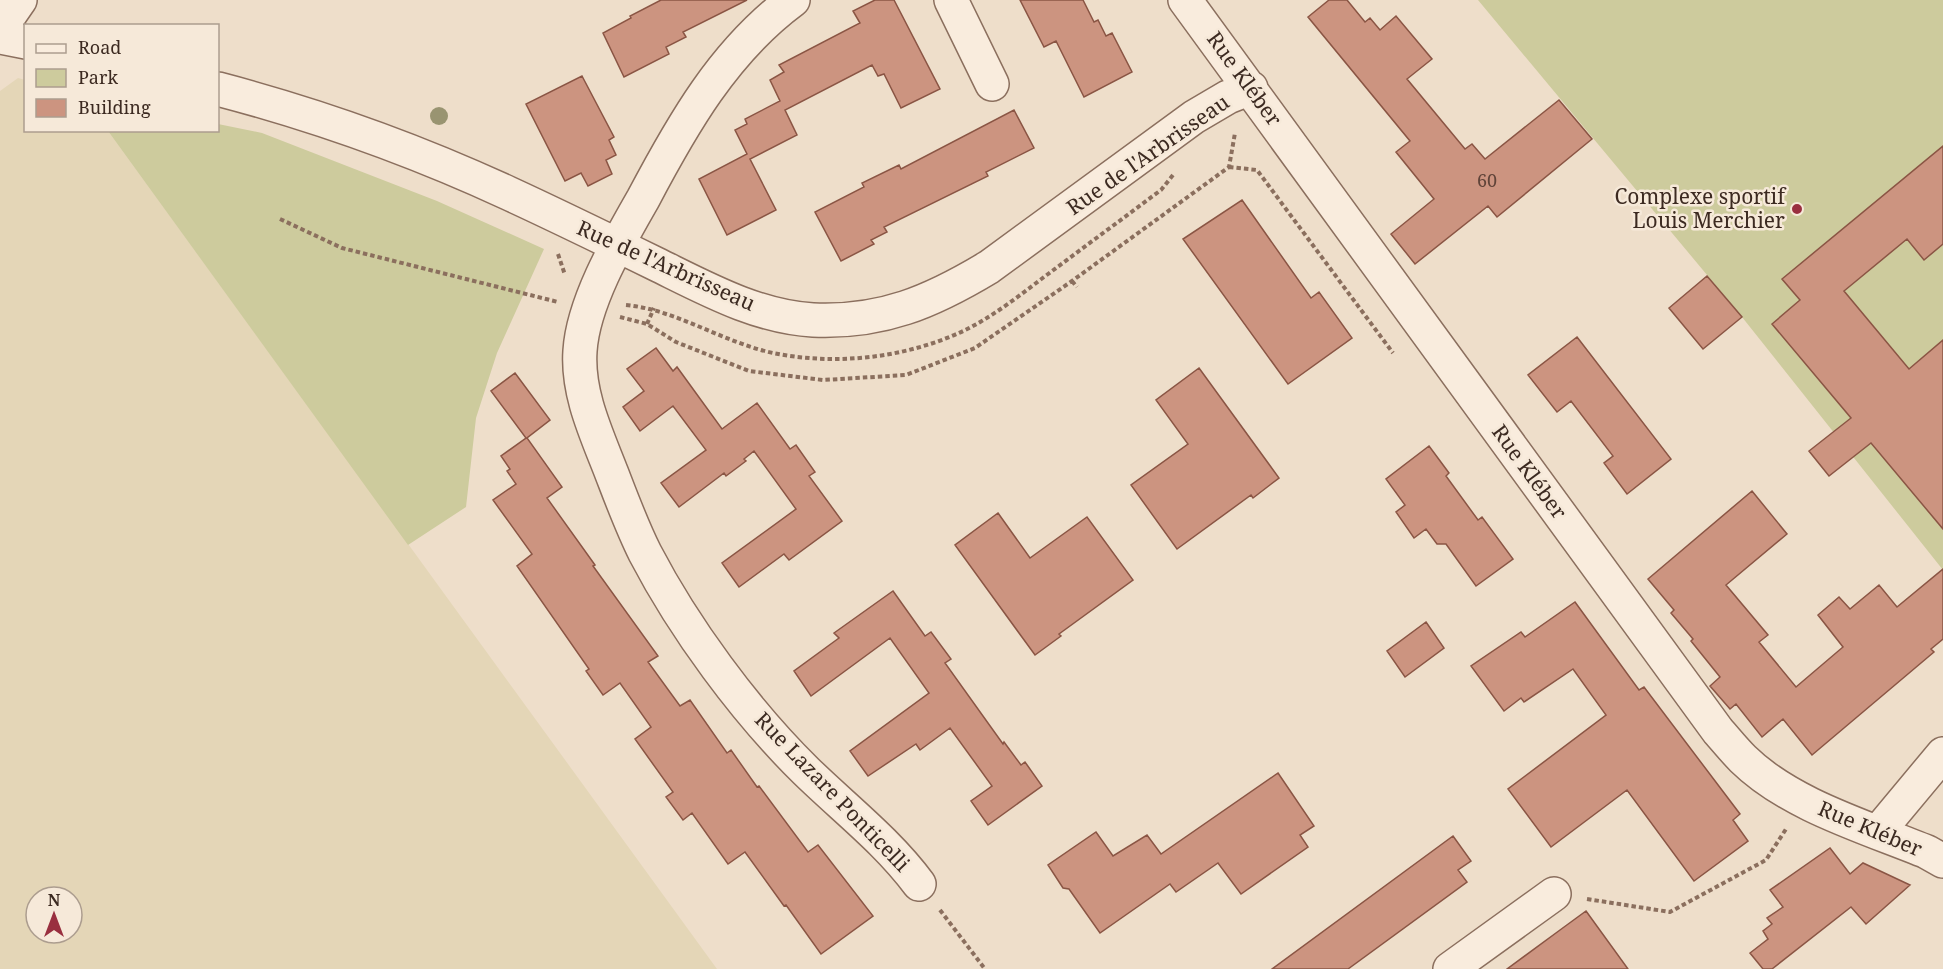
<svg xmlns="http://www.w3.org/2000/svg" width="1943" height="969" viewBox="0 0 1943 969" font-family="'Noto Serif',serif">
  <style>
    .farmland { fill: #e4d6b7; fill-rule: evenodd }
    .green { fill: #cdcb9d }
    .building { fill: #cc9480; stroke: #8a5544; stroke-width: 1.5 }
    .lines { fill: none; stroke-linecap: round; stroke-linejoin: round }
    .minor-casing { stroke: #8b6f5e; stroke-width: 36 }
    .path { stroke: #8b6f5e; stroke-width: 4; stroke-dasharray: 4.5 3; stroke-linecap: butt }
    .minor { stroke: #f9ecdd; stroke-width: 33 }
    .tree { fill: #999471 }
    .poi-dot { fill: #992f3f; stroke: #f6e9d9; stroke-width: 2 }
    .labels { text-anchor: middle; stroke-width: 5; stroke-linejoin: round; paint-order: stroke }
    .number-label { font-size: 18px; fill: #604439 }
    .street-label { font-size: 21px; fill: #3c2a21; stroke: #f6e9d9 }
    .poi-label { font-size: 21px; fill: #3c2a21; stroke: #f6e9d9; text-anchor: end }
  </style>
  <rect width="100%" height="100%" fill="#eedeca"/>
  <path class="farmland" d="M18,78l7,2 1,50 82,1 609,838h-717v-878zM36,897h36v36h-36z"/>
  <path class="green" d="M1478,0h465v570l-201,-253z
    M218,124l44,9 175,68 107,48 -47,104 -21,65 -10,89 -58,38 -300,-414 110,-1z"/>
  <path class="building" d="M661,0h86l-64,32 3,5 -20,10 3,7 -45,23 -21,-44 28,-15 -1,-2z
    M875,0h19l46,89 -39,19 -17,-34 -6,2 -6,-11 -87,45 12,25 -47,24 26,51 -49,25 -28,-56 48,-25 -12,-24 12,-6 -2,-5 35,-18 -10,-21 14,-8 -5,-7 81,-42 -7,-12z
    M1020,0h63l11,22 4,-2 8,16 6,-3 20,39 -48,25 -28,-56 -12,6z
    M1329,0h18l18,22 5,-4 10,12 16,-14 36,43 -25,20 58,70 7,-5 13,15 74,-59 33,39 -95,78 -9,-11 -73,58 -24,-30 43,-35 -38,-47 14,-11 -102,-124z
    M582,76l32,61 -5,3 7,15 -10,5 6,14 -24,12 -7,-13 -16,8 -39,-77z
    M1014,110l20,38 -48,24 2,4 -104,51 3,5 -16,8 3,4 -33,17 -26,-49 49,-25 -2,-4 37,-18 2,4z
    M1943,146v98l-19,16 -17,-21 -63,52 65,78 34,-29v189l-72,-86 -42,33 -20,-25 42,-33 -79,-94 28,-24 -18,-21z
    M1242,200l69,98 8,-6 33,46 -64,46 -105,-145z
    M1707,276l35,41 -39,32 -34,-41z
    M1577,337l94,122 -44,35 -23,-31 9,-7 -42,-55 -14,11 -29,-37z
    M656,348l17,23 4,-4 45,62 35,-26 33,46 6,-4 19,27 -6,4 33,45 -53,39 -5,-6 -45,33 -17,-24 74,-54 -42,-58 -10,8 2,2 -20,15 -2,-3 -45,34 -18,-24 45,-33 -33,-44 -33,25 -17,-24 21,-16 -17,-22z
    M1199,368l80,110 -26,20 -2,-3 -74,54 -46,-64 57,-41 -32,-44z
    M515,373l35,47 -23,18 35,49 -15,11 48,67 -2,1 65,90 -10,6 32,44 10,-6 37,53 4,-3 26,37 2,-1 49,66 10,-7 55,71 -52,38 -35,-49 -2,1 -39,-54 -17,12 -36,-51 -9,7 -17,-23 7,-5 -38,-53 16,-12 -31,-44 -17,12 -17,-24 3,-2 -72,-103 15,-12 -39,-54 23,-16 -9,-13 3,-2 -9,-13 25,-18 -35,-47z
    M1429,446l20,27 -3,3 32,44 4,-3 31,42 -37,27 -30,-42h-9l-11,-15 -12,9 -18,-26 9,-7 -19,-26z
    M1752,491l35,43 -61,51 42,50 -9,7 37,45 47,-40 -25,-32 21,-18 11,12 29,-24 18,22 46,-38v70l-12,10 3,3 -122,103 -29,-36 -21,18 -26,-33 -6,5 -20,-23 10,-9 -29,-36 2,-2 -22,-26 3,-3 -26,-31z
    M998,513l32,45 57,-41 46,63 -74,54 2,2 -26,19 -80,-110z
    M893,591l32,45 6,-4 20,27 -6,4 58,81 1,-2 17,23 4,-3 17,24 -54,39 -17,-24 21,-15 -42,-58 -30,22 -4,-6 -48,32 -18,-25 79,-58 -39,-55 -79,58 -17,-25 45,-33 -5,-5z
    M1575,602l64,88 5,-3 96,127 -7,6 15,21 -54,40 -67,-91 -76,57 -43,-58 98,-74 -33,-46 -49,33 -3,-4 -17,13 -33,-45 50,-34 4,5z
    M1426,622l18,26 -39,29 -18,-26z
    M1278,773l36,53 -14,9 8,12 -67,47 -23,-31 -42,29 -6,-8 -70,49 -31,-44 -6,-1 -15,-23 48,-33 17,24 34,-21 14,19z
    M1453,836l18,25 -13,9 9,12 -119,87h-76z
    M1830,848l20,26 13,-11 47,22 -44,39 -15,-17 -79,62h-9l-13,-16 18,-14 -5,-8 9,-7 -5,-6 16,-11 -13,-17z
    M1586,911l42,58h-121l53,-39z"/>
  <g class="lines">
    <g class="minor-casing">
      <path id="minor" d="M793,0c-69,51 -111,125 -150,199 -24,42 -60,103 -63,152 -3,43 17,84 32,123 10,26 20,53 33,79 39,75 100,158 161,218 39,38 81,70 113,113
        M951,0l41,84
        M1185,0l533,731c8,9 16,19 25,28 47,46 123,68 184,93l16,9
        M0,29l20,-29
        M0,37l26,5
        M218,89c99,26 197,61 290,104 50,23 99,47 148,71 49,24 101,53 157,56 69,3 118,-18 176,-53l205,-150 34,-20 23,-9
        M1878,832l65,-78
        M1450,969l104,-75"/>
    </g>
    <path class="path" d="M1229,167l28,3 136,183
      M280,219l62,29 216,54
      M558,254l7,21
      M1072,281l5,6
      M626,305c51,5 96,37 147,48 59,12 123,6 179,-17 34,-14 63,-37 92,-59 39,-29 78,-58 117,-87l12,-15
      M620,317l27,7 29,18 73,29 74,9 83,-5 69,-27 97,-67 157,-114 6,-34
      M647,324l7,-16
      M1587,899l83,13 96,-52 20,-31
      M940,910l45,59"/>
    <use href="#minor" class="minor"/>
  </g>
  <circle class="tree" cx="439" cy="116" r="9"/>
  <circle class="poi-dot" cx="1797" cy="209" r="6"/>
  <g class="labels">
    <g class="number-label">
      <text x="1487" y="187">60</text>
    </g>
    <g class="street-label">
      <text transform="translate(1244 79) rotate(54)" y="7">Rue Kléber</text>
      <text transform="translate(1148 155) rotate(-35)" y="7">Rue de l'Arbrisseau</text>
      <text transform="translate(666 266) rotate(24)" y="7">Rue de l'Arbrisseau</text>
      <text transform="translate(1529 472) rotate(54)" y="7">Rue Kléber</text>
      <text transform="translate(832 792) rotate(46)" y="7">Rue Lazare Ponticelli</text>
      <text transform="translate(1870 829) rotate(23)" y="7">Rue Kléber</text>
    </g>
    <g class="poi-label">
      <text x="1785" y="204">Complexe sportif<tspan x="1785" dy="24">Louis Merchier</tspan></text>
    </g>
  </g>
  <rect x="24" y="24" width="195" height="108" fill="#f6e9d9" stroke="#ac9d8f" stroke-width="1.5"/>
  <rect x="36" y="44" width="30" height="9" fill="#f9ecdd" stroke="#ac9d8f" stroke-width="1.5"/>
  <text x="78" y="54" font-size="18" fill="#3c2a21">Road</text>
  <rect x="36" y="69" width="30" height="18" fill="#cdcb9d" stroke="#ac9d8f" stroke-width="1.5"/>
  <text x="78" y="84" font-size="18" fill="#3c2a21">Park</text>
  <rect x="36" y="99" width="30" height="18" fill="#cc9480" stroke="#ac9d8f" stroke-width="1.5"/>
  <text x="78" y="114" font-size="18" fill="#3c2a21">Building</text>
  <g transform="translate(54 915)"><circle r="28" fill="#f6e9d9" stroke="#ac9d8f" stroke-width="1.5"/>
  <path d="M0-4.5L10 22L0 15L-10 22Z" fill="#992f3f"/>
  <text y="-9" font-size="16" font-weight="bold" text-anchor="middle" fill="#3c2a21">N</text>
  </g>
</svg>
